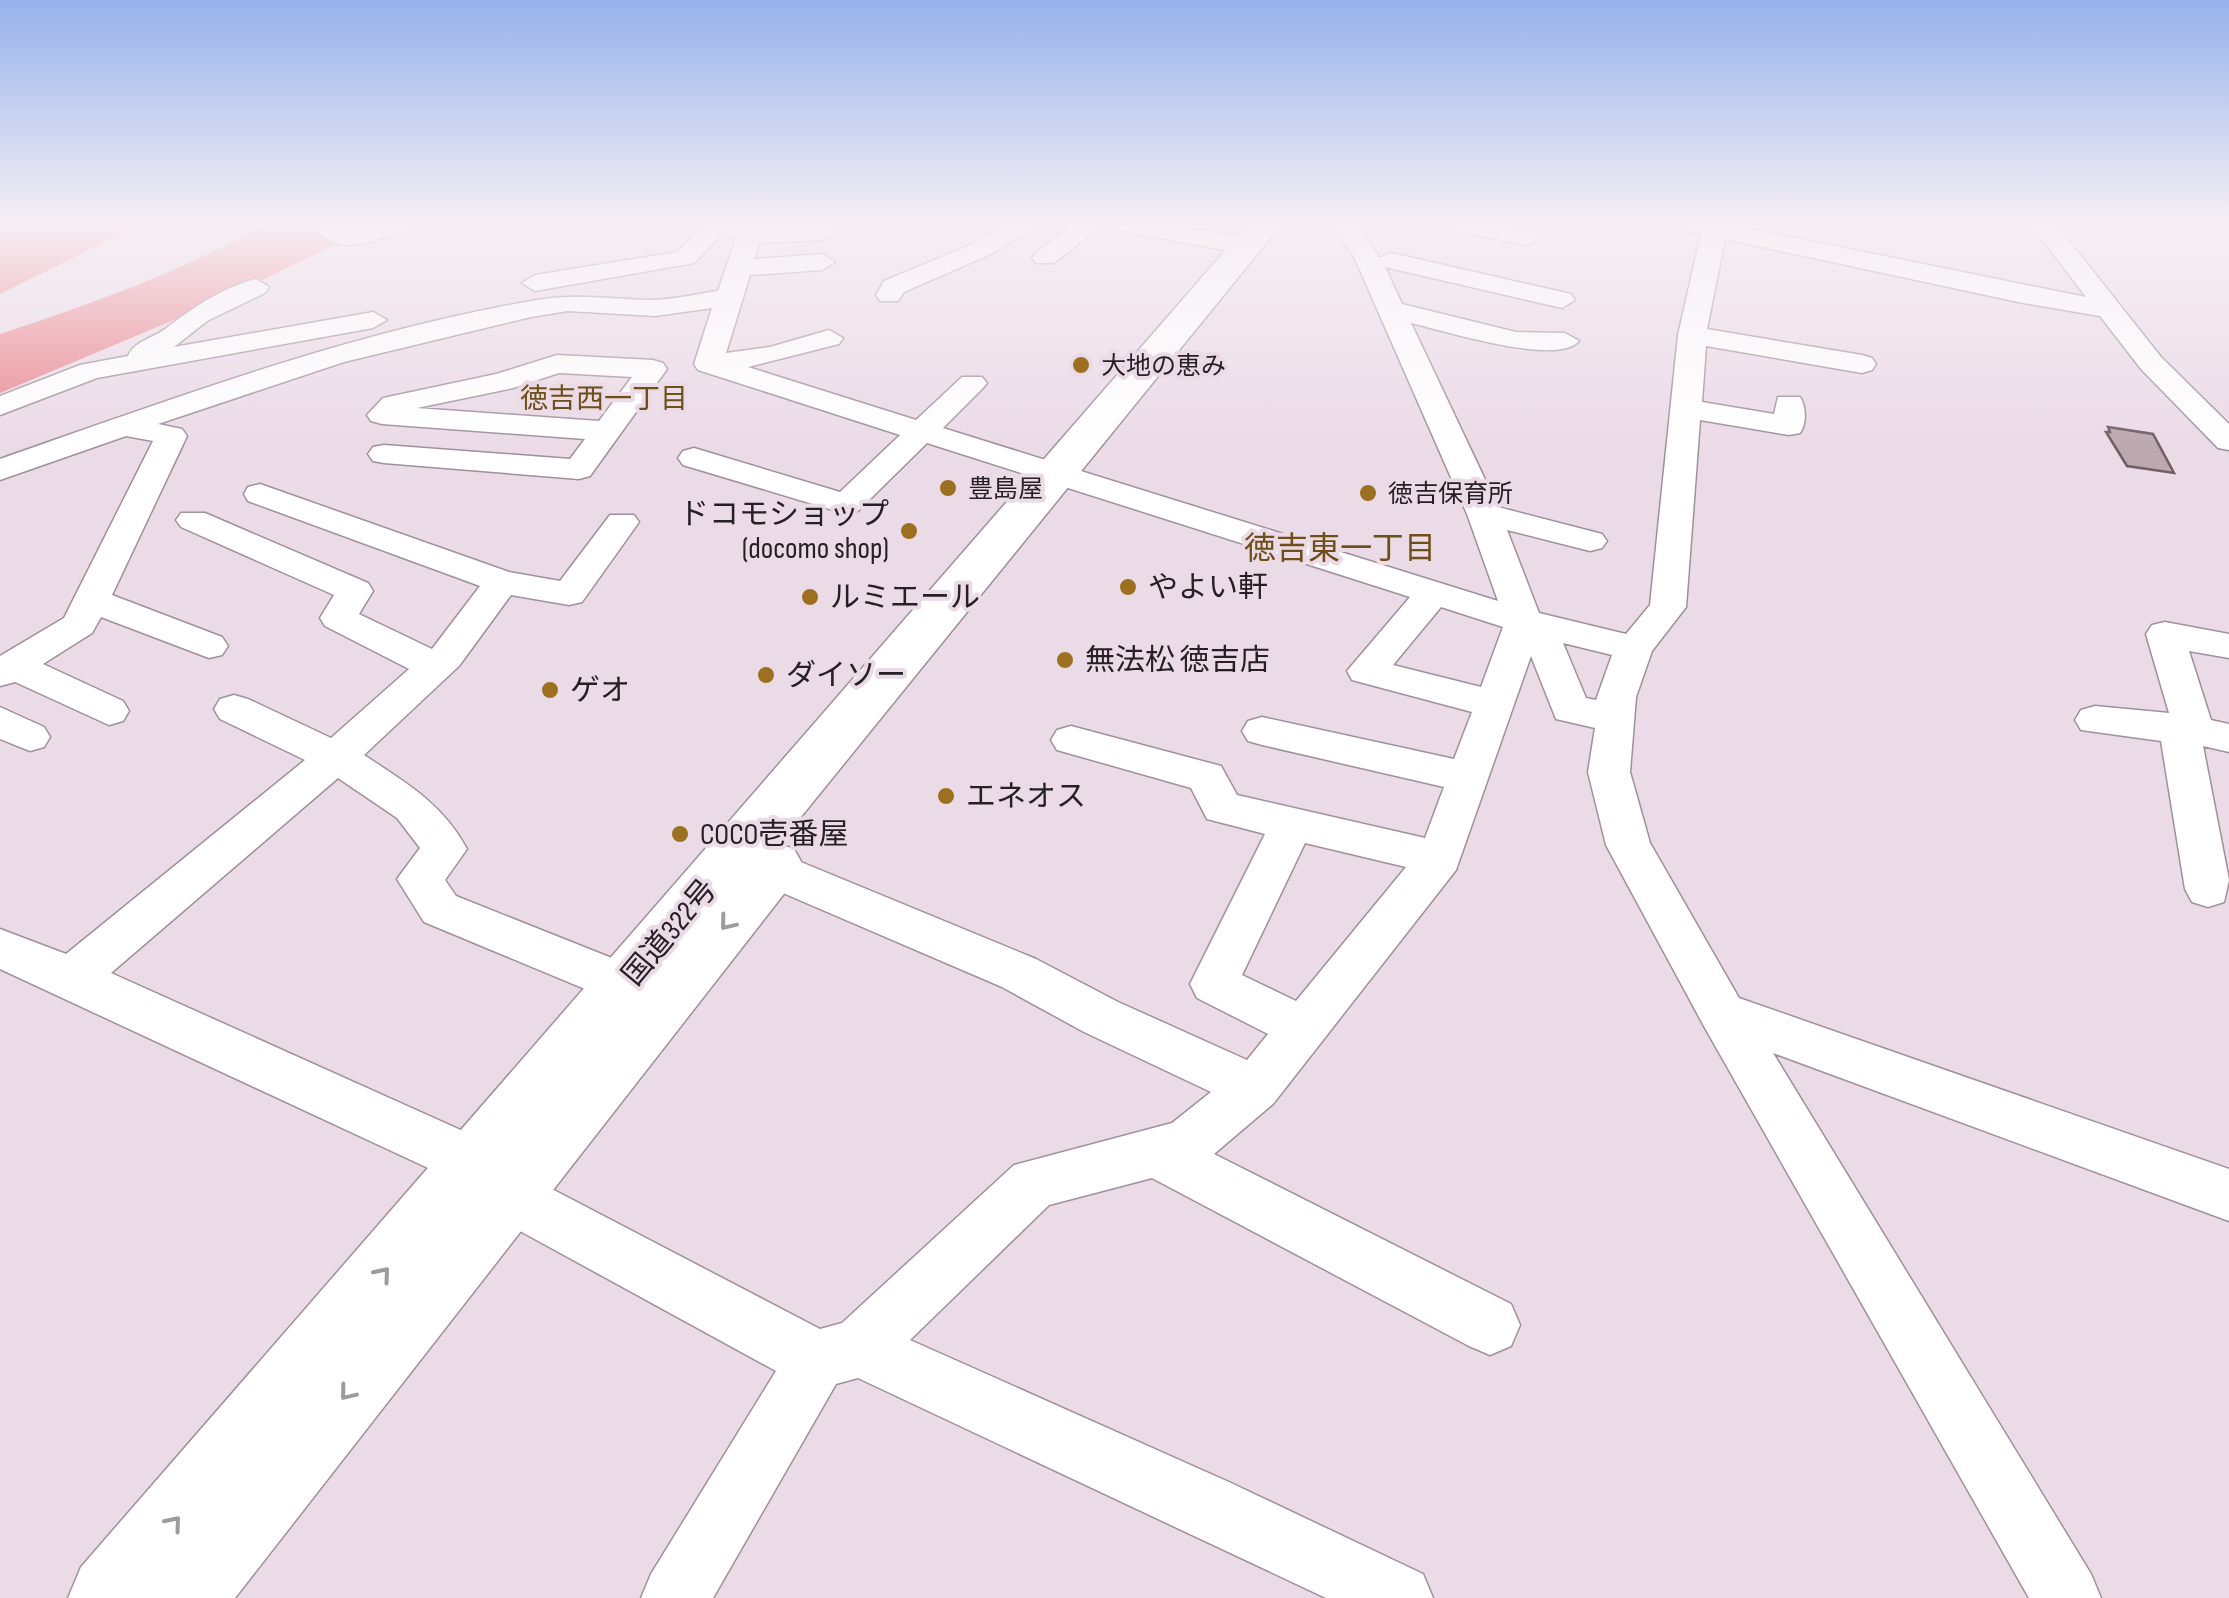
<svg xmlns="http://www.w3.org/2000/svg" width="2229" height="1598" viewBox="0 0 2229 1598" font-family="'Sofia Sans Condensed','Noto Sans JP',sans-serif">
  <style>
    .forest { fill: #ea8890 }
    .building { fill: #bca8af; stroke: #705e64; stroke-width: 2.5 }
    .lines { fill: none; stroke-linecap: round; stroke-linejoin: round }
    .minor-casing { stroke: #9f909b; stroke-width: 3 }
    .highway-casing { stroke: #9f909b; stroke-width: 3 }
    .minor { fill: #fff; fill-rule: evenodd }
    .highway { fill: #fff; fill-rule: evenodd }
    .oneway { stroke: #9d9b9d }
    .poi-dot { fill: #9d7021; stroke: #ebdbe7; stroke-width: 4 }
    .labels { text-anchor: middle; stroke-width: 8; stroke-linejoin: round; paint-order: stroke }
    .far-poi-label { font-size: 25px; fill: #262025; stroke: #ebdbe7; text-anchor: start }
    .far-neighbourhood-label { font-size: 28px; fill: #6e4e19; stroke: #ebdbe7 }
    .poi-label { font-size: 30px; fill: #262025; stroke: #ebdbe7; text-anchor: start }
    .street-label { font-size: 30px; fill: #262025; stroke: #ebdbe7 }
    .neighbourhood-label { font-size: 32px; fill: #6e4e19; stroke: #ebdbe7 }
  </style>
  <rect width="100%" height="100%" fill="#ebdbe7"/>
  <path class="forest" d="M0,222h146l-146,72z
    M269,222h112l-162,79 -219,92v-59c94,-31 183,-63 269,-112z"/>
  <path class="building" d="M2108,427l45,7 21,39 -47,-7 -21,-34h4z"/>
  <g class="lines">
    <g class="minor-casing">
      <path id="minor" d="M327,222h33l-7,9 21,-9h46l-3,5c-34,8 -72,34 -100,3z
        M706,222h39l9,6 70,-2 12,7 -12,7 -65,3 -5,16 68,-5 13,8 -13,8 -72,5 -24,78 44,-6 59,-17 14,8 -4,6 -91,23 168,53 46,-43h20l5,6 -5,6 -39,39 555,173 -31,-87 -112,-255 -23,-37h24l24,36 11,-5 180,41 4,6 -13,8 -177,-41 17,37 114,28 49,1 14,8c-21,26 -137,-11 -168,-18l87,184 104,27 5,7 -5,7 -12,3 -83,-21 32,83 87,21 24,-29 28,-270 23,-101 -29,-7 -3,-5h64l-2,3 355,72 -57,-75h25l107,135 68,67v26l-11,-2 -77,-79 -41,-53 -77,-13 -298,-64 -18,90 155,26 10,3 4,6 -4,6 -10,3 -156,-27 -4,56 72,12 4,-17h22c6,9 7,26 0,36l-11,2 -89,-15 -14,187 -34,44 -16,46 -6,75 20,71 89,155 490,171v52l-456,-168 318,521 10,24h-72l-324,-570 -99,-183 -18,-73 7,-44 -39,-9 -25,-63 -75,214 -183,234 -59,50 297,150 9,21 -9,21 -21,9 -21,-9 -317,-168 -103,27 -139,135 321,143 192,91 10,24h-107l-468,-220 -22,6 -123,214h-72l10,-24 125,-203 -287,-157 -33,-33 -456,-212v-40l66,25 239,-194 -85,-41 -6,-10 6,-10 14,-4 14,4 83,39 78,-69 -84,-43 -5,-8 14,-23 -153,-68 -5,-7 5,-7h24l163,70 5,8 -14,23 73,35 48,-63 -232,-85 -4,-7 4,-7 12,-3 249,88 51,9 50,-66h24l5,7 -57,80 -13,3 -58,-10 -52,71 -95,89c41,27 79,49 103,94l-22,31 11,16 211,84 7,15 -7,15 -17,6 -226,-94 -27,-43 23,-31 -23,-30 -59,-40 -227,195 383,172 33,31 293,153 22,-6 172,-158 158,-42 39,-31 -127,-60 -82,-45 -277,-119 -6,-12 6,-12 16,-5 16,5 279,115 82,43 129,58 21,-26 -71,-36 -7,-14 75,-150 -58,-15 -16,-31 -134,-38 -6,-10 6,-10 14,-4 150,40 16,29 188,43 19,-51 -182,-42 -14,-4 -6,-10 6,-10 14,-4 192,42 18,-47 -120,-32 -5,-9 63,-74 -483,-154 -69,68 -12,3 -163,-49 -5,-7 5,-7 11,-3 146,44 60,-57 -202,-65 -4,-6 18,-56 -57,8 -87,-5 -37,6 -187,45 -186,62 24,5 5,7 -75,159 110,42 6,9 -6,9 -13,3 -108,-41 -9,16 -49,31 80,37 6,10 -6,10 -14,4 -94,-43 -15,4v-30l64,-38 89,-177 -27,-5 -126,44v-21c174,-61 354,-128 537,-159 38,-7 75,-1 113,0 22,0 46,-6 68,-9l18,-53 -11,-7 -31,32 -159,28 -13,-8 13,-8 142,-23zM1441,607l62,20 -22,60 -88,-22zM1563,643l49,12 -16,45 -10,-2zM1305,843l101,24 -110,134 -54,-26z
        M1012,222h30l-51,32 -87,38 -6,9h-18l-4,-6 8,-14 89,-37z
        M1076,222h75l96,16 13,8 -13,8 -147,-27 -46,36h-18l-4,-5 4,-5z
        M1434,222h50l52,11 3,5 -12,7 -90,-18z
        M256,279l13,8 -4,6 -58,28 -33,26 199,-35 14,8 -14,8 -276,50 -97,37v-19l80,-31 48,-9c5,-14 25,-18 37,-27 28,-21 56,-41 91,-50z
        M557,355l96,5 10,3 4,6 -77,107 -11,3 -195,-16 -11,-2 -5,-7 5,-7 11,-2 186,14 15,-20 -203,-15 -11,-3 -4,-6 16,-17 113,-24zM559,373l73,4 -33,44 -182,-13 96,-20z
        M2165,622l64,12v24l-40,-7 22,69 18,4v28l-26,-6 26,134 -5,22 -16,5 -16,-5 -7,-13 -24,-148 -80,-11 -6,-10 6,-10 14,-4 74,7 -23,-79 6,-9z
        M0,707l44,20 6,10 -6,10 -14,4 -30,-12z"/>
    </g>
    <g class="highway-casing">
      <path id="highway" d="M1250,222h33l-504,622 15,5 9,16 -9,16 -559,717h-167l13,-31z"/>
    </g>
    <use href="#minor" class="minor"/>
    <use href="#highway" class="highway"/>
  </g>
  <defs><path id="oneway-chevron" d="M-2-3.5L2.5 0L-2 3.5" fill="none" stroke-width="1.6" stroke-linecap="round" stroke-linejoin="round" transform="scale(2.5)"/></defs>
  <g class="oneway">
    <use href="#oneway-chevron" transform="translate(727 923) rotate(129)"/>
    <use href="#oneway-chevron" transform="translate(383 1274) rotate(-50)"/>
    <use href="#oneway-chevron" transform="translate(347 1393) rotate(129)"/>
    <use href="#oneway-chevron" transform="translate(174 1523) rotate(-50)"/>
  </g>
  <linearGradient id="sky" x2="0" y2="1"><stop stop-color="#97b2ec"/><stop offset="0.5" stop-color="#f6eff4"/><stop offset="1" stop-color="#f6eff4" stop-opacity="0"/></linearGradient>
  <rect width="2229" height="446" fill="url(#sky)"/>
  <g class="poi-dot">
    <circle cx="1081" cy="365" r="10"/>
    <circle cx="948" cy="488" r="10"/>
    <circle cx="1368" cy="493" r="10"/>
    <circle cx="909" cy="531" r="10"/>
    <circle cx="1128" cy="587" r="10"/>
    <circle cx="810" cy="597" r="10"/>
    <circle cx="1065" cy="660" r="10"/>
    <circle cx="766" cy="675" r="10"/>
    <circle cx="550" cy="690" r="10"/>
    <circle cx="946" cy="796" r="10"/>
    <circle cx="680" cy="834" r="10"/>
  </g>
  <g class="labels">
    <g class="far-poi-label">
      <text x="1101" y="374">大地の恵み</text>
      <text x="968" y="497">豊島屋</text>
      <text x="1388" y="502">徳吉保育所</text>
    </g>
    <g class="far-neighbourhood-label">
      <text x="604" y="408">徳吉西一丁目</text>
    </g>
    <g class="poi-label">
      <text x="889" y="524" text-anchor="end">ドコモショップ<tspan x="889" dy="34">(docomo shop)</tspan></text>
      <text x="1148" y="597">やよい軒</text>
      <text x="830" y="607">ルミエール</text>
      <text x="1085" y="670">無法松 徳吉店</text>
      <text x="786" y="685">ダイソー</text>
      <text x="570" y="700">ゲオ</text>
      <text x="966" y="806">エネオス</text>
      <text x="700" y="844">COCO壱番屋</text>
    </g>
    <g class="street-label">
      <text transform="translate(669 932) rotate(-50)" y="10">国道322号</text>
    </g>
    <g class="neighbourhood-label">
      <text x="1340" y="559">徳吉東一丁目</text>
    </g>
  </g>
</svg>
